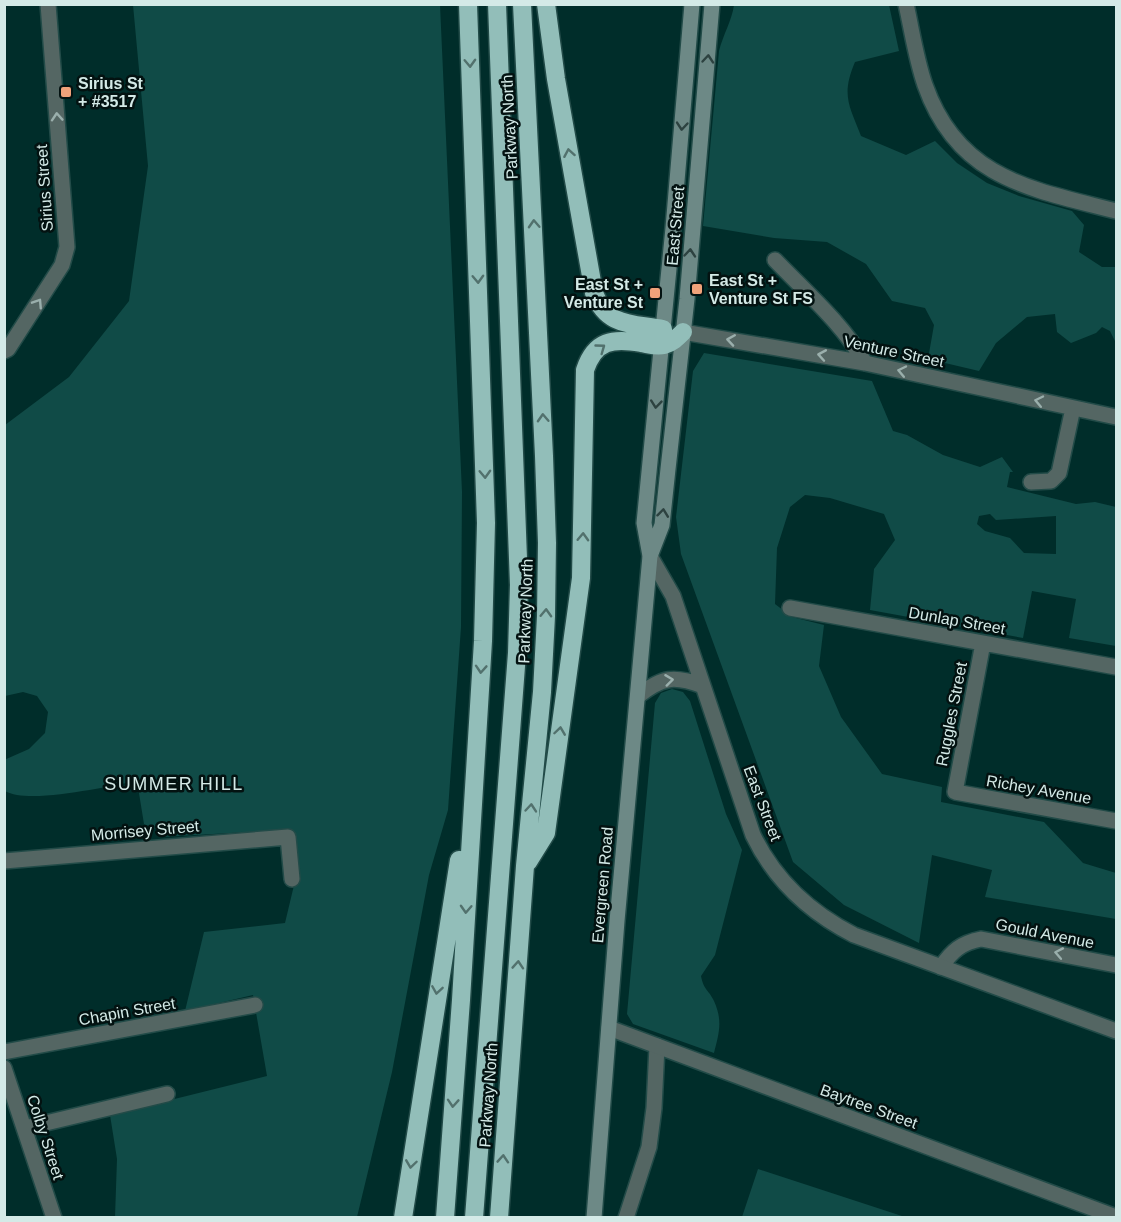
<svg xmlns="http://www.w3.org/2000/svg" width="1121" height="1222" viewBox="0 0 1121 1222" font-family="Arial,sans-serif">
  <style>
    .green { fill: #104b47; fill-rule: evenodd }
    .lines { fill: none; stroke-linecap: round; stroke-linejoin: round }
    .minor-casing { stroke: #224b48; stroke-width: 18 }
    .tertiary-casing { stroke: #224b48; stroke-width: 18 }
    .secondary-casing { stroke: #224b48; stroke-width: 18 }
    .motorway-casing { stroke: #224b48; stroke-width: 21 }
    .minor { stroke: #546663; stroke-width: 15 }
    .tertiary { stroke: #546663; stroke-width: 15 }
    .secondary { stroke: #6d8986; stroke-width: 15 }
    .motorway { stroke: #92beb9; stroke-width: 18 }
    .oneway { stroke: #2d4240 }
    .oneway2 { stroke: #52716d }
    .oneway3 { stroke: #9aafac }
    .poi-dot { fill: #f0a27a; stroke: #031211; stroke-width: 2 }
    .labels { text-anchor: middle; stroke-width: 5; stroke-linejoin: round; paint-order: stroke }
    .poi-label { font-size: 16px; font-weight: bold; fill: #d4eae7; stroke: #031211; text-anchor: start }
    .street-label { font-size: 16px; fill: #d4eae7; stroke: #031211 }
    .neighbourhood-label { font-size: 18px; letter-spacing: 1.5px; fill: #d4eae7; stroke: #031211 }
  </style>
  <rect width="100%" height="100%" fill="#002d2a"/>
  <path class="green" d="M133,5h307l22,487 -1,135 -13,183 -19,65 -37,197 -35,145h-242l2,-58 -7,-44 157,-39 -14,-81 -68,16 19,-79 81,-9 10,-42 -5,-43 -9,-8 -119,7 -2,-6 -16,-7 -7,-43c-29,5 -108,24 -132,10l-1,-31 25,-11 16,-16 3,-21 -11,-16 -14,-4 -18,4v-271l64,-48 60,-76 19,-135z
    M734,5h155l10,46 -44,11c-14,33 -6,43 6,74l45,19 29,-14 22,22 30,20 32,13 53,15 12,14 -5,27 23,15h14v76l-6,-12 -8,-4 -6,6 -25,10 -14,-11 -2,-18 -28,3 -31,26 -17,28 -51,-12 6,-34 -9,-17 -33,-7 -26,-37 -39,-22 -53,-4 -71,-12 16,-175c4,-16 13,-31 15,-46z
    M704,353l168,28 21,50 14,4 36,20 37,12 22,-10 11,15h-3l-3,15 69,17 19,-2 21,5v139l-47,-8 7,-39 -44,-8 -9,47 -153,-28 4,-41 21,-29 -11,-26 -54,-16 -25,-3 -15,12 -13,41 -2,56 17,13 32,8 -5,41 22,51 41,57 60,13 -1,15 103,20 39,41 33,10v46l-131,-22 7,-27 -60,-15 -13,88 -75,-38 -51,-43 -112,-308 -5,-37 17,-146zM990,514l6,6 60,-4v38l-32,-1 -14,-15 -25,-7 -8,-7 2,-8z
    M672,689l11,3 7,9 36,113 16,36 -27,105 -14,21c3,15 8,14 13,25 9,20 5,32 0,52l-81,-29 -6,-10 28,-311 6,-10z
    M758,1169l147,48h-163z"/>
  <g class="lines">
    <g class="minor-casing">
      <path id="minor" d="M906,4c6,27 10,55 19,81 33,94 106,104 191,126
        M775,260c31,32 68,64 90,103
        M683,332l182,31 251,54
        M4,351l4,-2 54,-84 5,-18 -19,-243
        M1031,482l20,-1 8,-8 14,-65
        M790,608l326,59
        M983,643l-28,149 161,29
        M4,861l284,-24 4,42
        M941,967c11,-16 20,-24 40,-28l135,26
        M4,1052l251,-47
        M25,1128l142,-34
        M626,1218l23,-71 5,-39 3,-62"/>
    </g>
    <g class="tertiary-casing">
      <path id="tertiary" d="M650,556l23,40 80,239c22,46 56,77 101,100l262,96
        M638,696c24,-19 36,-21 65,-10
        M609,1028l507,189
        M4,1068l50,150"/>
    </g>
    <g class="secondary-casing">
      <path id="secondary" d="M650,556l-6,-33 29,-295 19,-224
        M594,1218l23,-297 33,-365 12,-31 6,-56 19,-170 25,-295"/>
    </g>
    <g class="motorway-casing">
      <path id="motorway" d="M546,4l10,75 38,214c13,34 37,30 69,36
        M528,862l18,-29 35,-255 4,-208c10,-30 28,-32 56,-27 7,1 15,4 23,2 8,-2 13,-7 19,-13
        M403,1218l56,-358
        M445,1218l16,-218 22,-359 3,-118 -18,-519
        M474,1218l43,-565 2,-68 -22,-581
        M499,1218l26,-352 17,-174 4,-76 1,-73 -3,-87 -22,-452"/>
    </g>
    <use href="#minor" class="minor"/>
    <use href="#tertiary" class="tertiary"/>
    <use href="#secondary" class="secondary"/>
    <use href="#motorway" class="motorway"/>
  </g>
  <defs><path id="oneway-chevron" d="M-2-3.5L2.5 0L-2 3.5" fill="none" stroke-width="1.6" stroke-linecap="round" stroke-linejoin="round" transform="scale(1.5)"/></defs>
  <g class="oneway">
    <use href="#oneway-chevron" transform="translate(708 59) rotate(-85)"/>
    <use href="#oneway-chevron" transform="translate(682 126) rotate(95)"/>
    <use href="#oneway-chevron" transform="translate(690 253) rotate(-85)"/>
    <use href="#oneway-chevron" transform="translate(656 404) rotate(96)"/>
    <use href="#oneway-chevron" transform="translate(663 513) rotate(-83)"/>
  </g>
  <g class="oneway2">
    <use href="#oneway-chevron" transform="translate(470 63) rotate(88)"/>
    <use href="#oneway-chevron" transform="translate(569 153) rotate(-100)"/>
    <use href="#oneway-chevron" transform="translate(534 224) rotate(-93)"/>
    <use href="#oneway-chevron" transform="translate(478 279) rotate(88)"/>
    <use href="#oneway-chevron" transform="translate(601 348) rotate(-36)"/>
    <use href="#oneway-chevron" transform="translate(543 418) rotate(-93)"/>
    <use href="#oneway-chevron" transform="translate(485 474) rotate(88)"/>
    <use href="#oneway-chevron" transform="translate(583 537) rotate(-88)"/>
    <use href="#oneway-chevron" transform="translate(546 613) rotate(-88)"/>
    <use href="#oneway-chevron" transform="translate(481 669) rotate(94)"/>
    <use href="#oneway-chevron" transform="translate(560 731) rotate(-82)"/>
    <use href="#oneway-chevron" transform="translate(531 808) rotate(-85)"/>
    <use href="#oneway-chevron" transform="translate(466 909) rotate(93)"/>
    <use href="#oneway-chevron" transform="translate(518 965) rotate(-86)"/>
    <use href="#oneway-chevron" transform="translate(437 990) rotate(99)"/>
    <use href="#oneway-chevron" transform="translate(453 1103) rotate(94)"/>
    <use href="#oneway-chevron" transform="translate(503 1159) rotate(-86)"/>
    <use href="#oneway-chevron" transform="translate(411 1164) rotate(98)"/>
  </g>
  <g class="oneway3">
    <use href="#oneway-chevron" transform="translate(57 117) rotate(-94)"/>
    <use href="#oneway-chevron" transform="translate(38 303) rotate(-57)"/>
    <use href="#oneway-chevron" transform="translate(731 340) rotate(-171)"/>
    <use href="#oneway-chevron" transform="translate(822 355) rotate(-170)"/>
    <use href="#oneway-chevron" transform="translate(902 371) rotate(-168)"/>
    <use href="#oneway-chevron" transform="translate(1039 401) rotate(-168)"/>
    <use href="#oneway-chevron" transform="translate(669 680) rotate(-7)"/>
    <use href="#oneway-chevron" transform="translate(1059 953) rotate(-169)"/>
  </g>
  <g class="poi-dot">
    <rect x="60" y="86" width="12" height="12" rx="3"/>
    <rect x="691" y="283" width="12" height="12" rx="3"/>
    <rect x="649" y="287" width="12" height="12" rx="3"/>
  </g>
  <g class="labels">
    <g class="poi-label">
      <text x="78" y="89">Sirius St<tspan x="78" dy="18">+ #3517</tspan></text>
      <text x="709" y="286">East St +<tspan x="709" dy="18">Venture St FS</tspan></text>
      <text x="643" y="290" text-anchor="end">East St +<tspan x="643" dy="18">Venture St</tspan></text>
    </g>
    <g class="street-label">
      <text transform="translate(509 127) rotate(-93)" y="6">Parkway North</text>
      <text transform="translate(44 188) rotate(-94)" y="6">Sirius Street</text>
      <text transform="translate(675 226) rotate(-85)" y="6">East Street</text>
      <text transform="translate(894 351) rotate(12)" y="6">Venture Street</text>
      <text transform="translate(525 611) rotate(-88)" y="6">Parkway North</text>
      <text transform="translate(957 620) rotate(10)" y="6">Dunlap Street</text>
      <text transform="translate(951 714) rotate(-79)" y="6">Ruggles Street</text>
      <text transform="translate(1039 789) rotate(10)" y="6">Richey Avenue</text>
      <text transform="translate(763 803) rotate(69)" y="6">East Street</text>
      <text transform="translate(145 830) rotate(-5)" y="6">Morrisey Street</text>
      <text transform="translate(602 885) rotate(-85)" y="6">Evergreen Road</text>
      <text transform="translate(1045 933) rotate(11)" y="6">Gould Avenue</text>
      <text transform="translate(127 1011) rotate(-10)" y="6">Chapin Street</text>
      <text transform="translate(488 1095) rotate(-86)" y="6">Parkway North</text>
      <text transform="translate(869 1106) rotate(20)" y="6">Baytree Street</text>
      <text transform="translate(46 1137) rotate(72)" y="6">Colby Street</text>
    </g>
    <g class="neighbourhood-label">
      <text x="174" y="790">SUMMER HILL</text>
    </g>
  </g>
  <rect width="1121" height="1222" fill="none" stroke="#d4eae7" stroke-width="12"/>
</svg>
